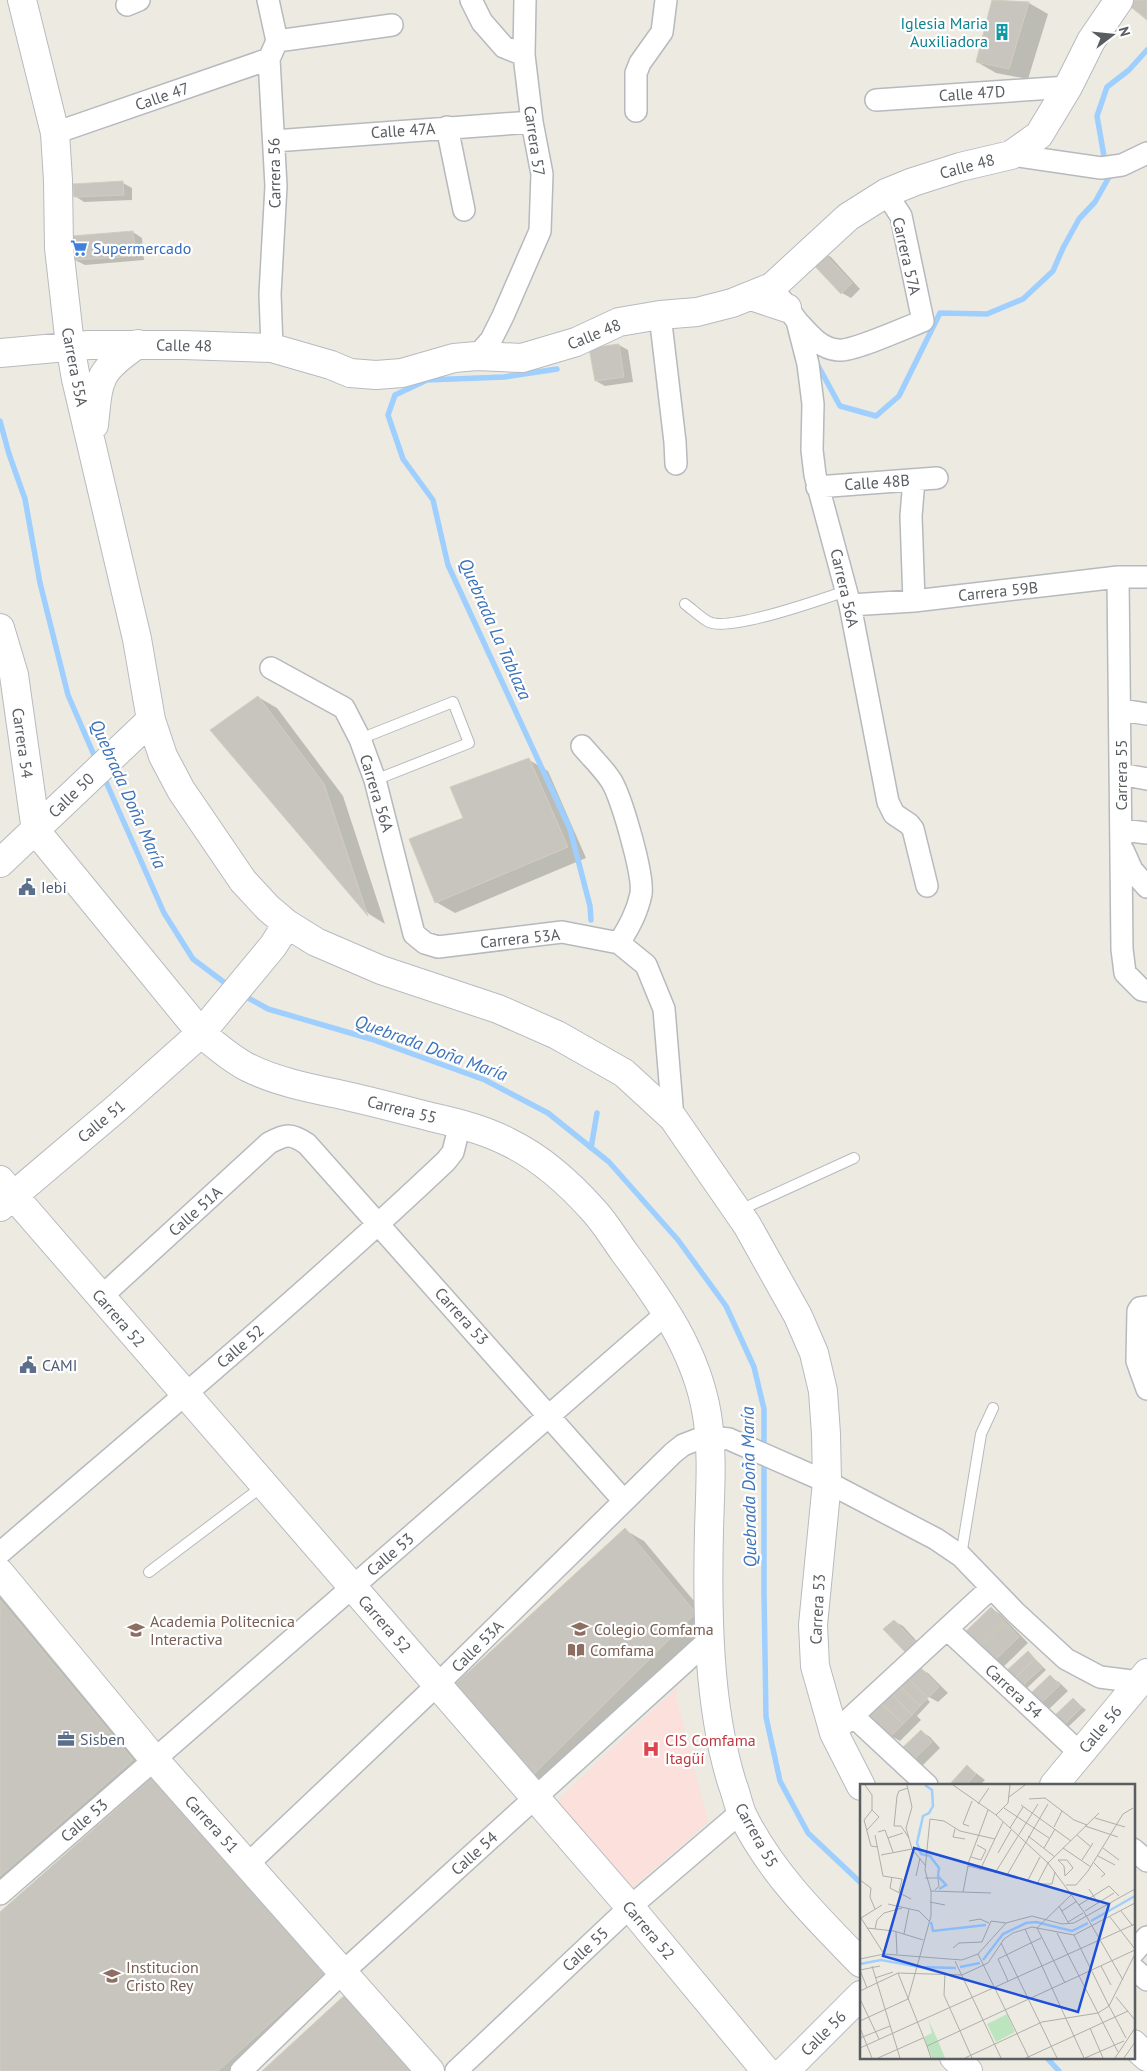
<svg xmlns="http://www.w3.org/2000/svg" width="1147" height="2071" viewBox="0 0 1147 2071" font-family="'PT Sans',sans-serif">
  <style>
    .medical { fill: #fbe0db }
    .shadow { fill: #0003 }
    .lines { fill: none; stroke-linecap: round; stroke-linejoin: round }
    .stream { stroke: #9fcfff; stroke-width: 5.5 }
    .building { fill: #c8c5be; stroke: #d2cdbf }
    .lane-casing { stroke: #b6b9be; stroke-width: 12 }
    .street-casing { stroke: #b6b9be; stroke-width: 24 }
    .secondary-casing { stroke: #b7bac0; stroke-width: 30 }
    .lane { stroke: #fff; stroke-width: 10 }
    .street { stroke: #fff; stroke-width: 21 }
    .secondary { stroke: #fff; stroke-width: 28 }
    .labels { text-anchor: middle; stroke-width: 4.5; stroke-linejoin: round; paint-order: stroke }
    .culture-label { font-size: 16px; fill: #0d838f; stroke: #fff; text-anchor: end }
    .street-label { font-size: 16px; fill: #595d62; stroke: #fff }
    .shop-label { font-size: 16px; fill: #366cbe; stroke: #fff; text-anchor: start }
    .service-label { font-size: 16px; fill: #4e5e75; stroke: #fff; text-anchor: start }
    .education-label { font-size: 16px; fill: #785e54; stroke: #fff; text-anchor: start }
    .health-label { font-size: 16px; fill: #be3a42; stroke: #fff; text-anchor: start }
    .water-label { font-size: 18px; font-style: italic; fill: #3d73bb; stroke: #fff }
    .inset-river { fill: none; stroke: #9fcfff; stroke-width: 2.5 }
    .inset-road { fill: none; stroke: #aeaeaa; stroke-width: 1 }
    .view { fill: #1d4ed8; fill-opacity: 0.15; stroke: #1d4ed8; stroke-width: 2.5 }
    .inset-edge { fill: none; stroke: #595d62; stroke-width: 2.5 }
  </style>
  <rect width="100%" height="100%" fill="#edebe1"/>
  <path class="medical" d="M677,1687l-1,10 32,125 -76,66 -75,-87z"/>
  <path class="shadow" d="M993,0l36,3 19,11 -20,65 -32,-6 -19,-11z
    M123,183l9,5v12l-48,2 -9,-6z
    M133,232l9,6 2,22 -59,5 -10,-5z
    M821,252l10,5 29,32 -9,9 -9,-5z
    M619,345l9,5 5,32 -28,4 -9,-5z
    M258,697l19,11 66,88 42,128 -16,-10 -157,-183z
    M529,760l19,11 38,87 -131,55 -19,-11 28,-83z
    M625,1530l19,11 70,84 -165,164 -19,-11z
    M0,1590l151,181 -151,132z
    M991,1608l9,6 28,29 -29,28 -24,-21z
    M894,1621l9,5 21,23 -8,8z
    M1028,1652l18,18 -21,20 -4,-3z
    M919,1668l9,5 20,20 -10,9 -9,-5z
    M1050,1677l9,5 9,9 -20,19 -10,-5z
    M910,1682l20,20 -13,14 4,4 -21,21 -9,-5z
    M1073,1699l13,11 -20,19 -4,-3z
    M921,1731l9,6 10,11 -19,19 -9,-6z
    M967,1766l18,14 -5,5h-30z
    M176,1786l169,198 -96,87h-249v-157z"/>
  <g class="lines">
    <path class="stream" d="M1105,162l-8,-46 10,-29 22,-17 18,-20
      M815,360l25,46 36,10 23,-20 41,-83 47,1 36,-15 30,-28 10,-23 16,-29 16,-17 14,-25 -2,-6
      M557,369l-53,8 -77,3 -32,15 -7,20 15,44 30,41 15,65 122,264 20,77 1,14
      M0,421l9,33 16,45 15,84 28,112 29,67
      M103,775l61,138 29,46 36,27
      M243,995l25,14 103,30 114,41 63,33 61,49 69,78 48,66 28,61 10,42v41
      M591,1148l6,-35
      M764,1459v134l2,124 14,64 28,52 53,50
      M1046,2057l13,14"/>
  </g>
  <path class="building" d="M992,0l37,2 -20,67 -33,-7z
    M1128,0h19v20l-21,-17z
    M123,181l1,14 -50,2 -1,-13z
    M133,231l3,25 -62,4 -2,-24z
    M821,250l31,33 -11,11 -31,-33z
    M619,344l5,33 -29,4 -6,-33z
    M258,696l66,88 44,132 -158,-186z
    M529,758l39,89 -133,56 -26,-64 54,-21 -13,-31z
    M625,1528l71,85 -167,166 -77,-92z
    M0,1600l133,160 -133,116z
    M991,1607l14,15 -31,29 -14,-14z
    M894,1620l22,23 -10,10 -23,-24z
    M1006,1623l13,14 -30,29 -14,-14z
    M1028,1651l7,8 -22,21 -8,-8z
    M1035,1659l8,8 -23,21 -7,-8z
    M919,1666l20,21 -11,11 -20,-20z
    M1050,1675l10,10 -22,21 -10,-10z
    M908,1678l20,20 -8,8 -20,-20z
    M900,1686l20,20 -8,9 -20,-21z
    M892,1694l20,21 -9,9 -21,-20z
    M1073,1698l9,9 -20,20 -10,-9z
    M882,1704l21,20 -13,13 -21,-21z
    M921,1730l11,12 -21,20 -11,-12z
    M967,1765l9,9 -10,11h-17z
    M157,1773l169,199 -108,99h-218v-159z
    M347,1993l69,78h-154z"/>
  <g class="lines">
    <g class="lane-casing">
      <path id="lane" d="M685,604c7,5 16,14 24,18 21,10 113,-23 137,-31
        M360,739l93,-37 16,41 -94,37
        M738,1211l116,-53
        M961,1556l20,-122 12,-26
        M149,1572l114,-86"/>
    </g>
    <g class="street-casing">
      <path id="street" d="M268,0l9,41 -8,18 7,127 -6,108 2,54
        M471,0l11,22 22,25 20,8
        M127,5l12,-5
        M277,41l115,-16
        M876,100l192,-13
        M636,111v-38l4,-10 22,-31 4,-32
        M447,127l17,83
        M55,133l214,-74
        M274,141l258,-19
        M1011,155l90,13 21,-3 25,-12
        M778,295l19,26 11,43 5,40 -1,46 3,25 35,130 38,197 6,12 15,10 4,5 14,57
        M660,315l15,127 1,22
        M797,321c11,12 23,28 41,29 14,2 69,-23 85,-29l-22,-105 -15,-23
        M477,356l14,-16 12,-24 37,-85 2,-57 -10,-52 -8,-67 1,-55
        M914,480l-3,36 3,85
        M817,487l120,-9
        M1118,577l4,372 3,24 17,17 5,1
        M850,605l64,-4 204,-24h29
        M271,668l73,40 16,31 15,41 39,154 11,9 13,4 124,-15 57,11 27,22 18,44 9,109
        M1121,710l26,4
        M582,746c10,12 22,23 30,36 10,18 32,93 29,112 -4,19 -12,33 -22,49
        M1120,774l27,5
        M1122,830l25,3
        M1123,850l9,20 15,17
        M101,1297l168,-154c17,-9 22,-10 38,1l317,357
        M1147,1307l-7,1 -2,3 -1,50 10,28
        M0,1553c150,-129 302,-256 446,-392l7,-9 7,-28
        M947,1629l133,124
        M854,1717l73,68
        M834,1733l157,-145
        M1133,1849l14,12
        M248,1864l190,-180 235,-231 10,-8 13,-5 13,-3 20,2 98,43 109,57 25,17 55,57 50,46 34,18 39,5
        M0,1894l667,-581
        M1133,1953l14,-16
        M1133,1968l14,12
        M241,2071l102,-99 367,-333
        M456,2071l174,-164 111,-95"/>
    </g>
    <g class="secondary-casing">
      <path id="secondary" d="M22,0l33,133 3,47 1,68 11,97 6,34 61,260 14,81 12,36 18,34 62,91 25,27 19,16 29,18 65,28 117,39 59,26 67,38 49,45 74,107 51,91 16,37 9,38 3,43 1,48 -14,143 2,41 19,67 27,53
        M751,296l36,12
        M0,353l89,-8h95l88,3 59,17 19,8 26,2 26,-2 52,-15 23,-2 45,2 54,-16 43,-20 41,-7 37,-3 35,-9 40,-16 76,-70 38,-24 27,-11 47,-15 51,-12 28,-20 29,-48 23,-46 28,-41
        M94,425c5,-47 3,-53 44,-81
        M0,628l14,47 22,156
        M36,831l165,202c14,12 29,25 46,34 28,14 61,21 91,27 32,7 62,15 93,23 27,6 55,13 79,26 33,16 60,41 84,68 11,12 20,27 30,41 37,49 73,101 83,163 6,38 3,77 2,115 -2,82 -1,175 23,253 4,10 6,21 10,31 28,58 74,103 119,149
        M0,863l151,-143
        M0,1180l630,727 136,164
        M0,1207l118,-100 83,-74 72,-87 14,-22
        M0,1573l154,186 276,312
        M1054,1785l93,-112
        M1133,2044l14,13
        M954,2057l14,14
        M785,2071l76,-76"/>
    </g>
    <use href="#lane" class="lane"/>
    <use href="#street" class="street"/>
    <use href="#secondary" class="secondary"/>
  </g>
  <defs>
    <g id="building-bare" transform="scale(1.35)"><path d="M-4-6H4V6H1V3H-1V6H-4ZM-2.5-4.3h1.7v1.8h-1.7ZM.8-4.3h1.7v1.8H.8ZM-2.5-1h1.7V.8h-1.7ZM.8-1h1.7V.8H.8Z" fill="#0f9aa8" stroke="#fff" stroke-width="2.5" paint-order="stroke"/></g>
    <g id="supermarket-bare" transform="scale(1.35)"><path d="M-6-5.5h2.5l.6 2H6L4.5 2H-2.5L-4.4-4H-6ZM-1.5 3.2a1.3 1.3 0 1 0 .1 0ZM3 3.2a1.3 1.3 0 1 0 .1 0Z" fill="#3f7fe0" stroke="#fff" stroke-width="2.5" paint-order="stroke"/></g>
    <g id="civic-bare" transform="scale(1.35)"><path d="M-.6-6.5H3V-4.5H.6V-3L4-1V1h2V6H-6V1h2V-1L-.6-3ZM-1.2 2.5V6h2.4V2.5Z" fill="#5c6f8a" stroke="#fff" stroke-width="2.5" paint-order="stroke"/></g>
    <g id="school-bare" transform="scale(1.35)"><path d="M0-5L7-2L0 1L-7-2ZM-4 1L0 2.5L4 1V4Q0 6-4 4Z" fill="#8d6e63" stroke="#fff" stroke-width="2.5" paint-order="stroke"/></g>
    <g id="library-bare" transform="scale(1.35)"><path d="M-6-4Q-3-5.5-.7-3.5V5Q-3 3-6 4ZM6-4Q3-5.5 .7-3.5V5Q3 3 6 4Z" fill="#8d6e63" stroke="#fff" stroke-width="2.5" paint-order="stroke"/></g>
    <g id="office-bare" transform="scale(1.35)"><path d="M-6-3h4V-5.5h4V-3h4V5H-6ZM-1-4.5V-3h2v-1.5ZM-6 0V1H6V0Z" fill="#5c6f8a" stroke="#fff" stroke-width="2.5" paint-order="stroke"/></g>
    <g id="hospital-bare" transform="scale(1.35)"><path d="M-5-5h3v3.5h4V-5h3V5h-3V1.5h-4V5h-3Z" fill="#e0444e" stroke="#fff" stroke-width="2.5" paint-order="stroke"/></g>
  </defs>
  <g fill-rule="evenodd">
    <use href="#building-bare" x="1002" y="32"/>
    <use href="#supermarket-bare" x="79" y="248"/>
    <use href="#civic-bare" x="27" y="887"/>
    <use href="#civic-bare" x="28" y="1365"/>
    <use href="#school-bare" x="580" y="1629"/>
    <use href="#school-bare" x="136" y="1630"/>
    <use href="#library-bare" x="576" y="1650"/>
    <use href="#office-bare" x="66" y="1739"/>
    <use href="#hospital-bare" x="651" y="1749"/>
    <use href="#school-bare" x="112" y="1976"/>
  </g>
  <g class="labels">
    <g class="culture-label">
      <text x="988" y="29">Iglesia Maria<tspan x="988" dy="18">Auxiliadora</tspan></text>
    </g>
    <g class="street-label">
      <text transform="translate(972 93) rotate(-4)" y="6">Calle 47D</text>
      <text transform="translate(162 96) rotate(-19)" y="6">Calle 47</text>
      <text transform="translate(403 130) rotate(-4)" y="6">Calle 47A</text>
      <text transform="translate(535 141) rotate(82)" y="6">Carrera 57</text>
      <text transform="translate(967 166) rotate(-15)" y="6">Calle 48</text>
      <text transform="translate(274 173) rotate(-91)" y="6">Carrera 56</text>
      <text transform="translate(907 256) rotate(77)" y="6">Carrera 57A</text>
      <text transform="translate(594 334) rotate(-22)" y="6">Calle 48</text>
      <text transform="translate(184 345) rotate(1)" y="6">Calle 48</text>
      <text transform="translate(75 367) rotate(79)" y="6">Carrera 55A</text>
      <text transform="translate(877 482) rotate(-4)" y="6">Calle 48B</text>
      <text transform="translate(845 588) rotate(77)" y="6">Carrera 56A</text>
      <text transform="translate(998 591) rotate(-6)" y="6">Carrera 59B</text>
      <text transform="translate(23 743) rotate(82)" y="6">Carrera 54</text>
      <text transform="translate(1121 775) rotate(-90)" y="6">Carrera 55</text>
      <text transform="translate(377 793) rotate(73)" y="6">Carrera 56A</text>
      <text transform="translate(71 795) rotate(-44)" y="6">Calle 50</text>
      <text transform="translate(520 938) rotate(-6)" y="6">Carrera 53A</text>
      <text transform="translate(402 1109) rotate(14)" y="6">Carrera 55</text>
      <text transform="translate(101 1121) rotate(-40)" y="6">Calle 51</text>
      <text transform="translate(195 1211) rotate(-42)" y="6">Calle 51A</text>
      <text transform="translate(462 1316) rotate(48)" y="6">Carrera 53</text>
      <text transform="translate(119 1318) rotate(49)" y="6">Carrera 52</text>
      <text transform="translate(240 1346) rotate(-41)" y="6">Calle 52</text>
      <text transform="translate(390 1554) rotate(-41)" y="6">Calle 53</text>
      <text transform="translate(817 1609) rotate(-87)" y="6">Carrera 53</text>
      <text transform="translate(385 1624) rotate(49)" y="6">Carrera 52</text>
      <text transform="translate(477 1646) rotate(-45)" y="6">Calle 53A</text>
      <text transform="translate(1014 1691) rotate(43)" y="6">Carrera 54</text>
      <text transform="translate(1100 1729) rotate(-50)" y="6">Calle 56</text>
      <text transform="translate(84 1820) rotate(-41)" y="6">Calle 53</text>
      <text transform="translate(212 1824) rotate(48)" y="6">Carrera 51</text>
      <text transform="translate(757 1835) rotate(61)" y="6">Carrera 55</text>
      <text transform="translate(474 1853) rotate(-42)" y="6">Calle 54</text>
      <text transform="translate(649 1930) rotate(50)" y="6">Carrera 52</text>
      <text transform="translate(585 1949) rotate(-43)" y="6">Calle 55</text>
      <text transform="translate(823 2033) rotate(-45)" y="6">Calle 56</text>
    </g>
    <g class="shop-label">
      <text x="93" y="254">Supermercado</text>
    </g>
    <g class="service-label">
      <text x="41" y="893">Iebi</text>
      <text x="42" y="1371">CAMI</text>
      <text x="80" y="1745">Sisben</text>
    </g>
    <g class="education-label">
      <text x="150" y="1627">Academia Politecnica<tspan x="150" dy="18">Interactiva</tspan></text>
      <text x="594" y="1635">Colegio Comfama</text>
      <text x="590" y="1656">Comfama</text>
      <text x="126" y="1973">Institucion<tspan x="126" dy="18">Cristo Rey</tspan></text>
    </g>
    <g class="health-label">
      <text x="665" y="1746">CIS Comfama<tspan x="665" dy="18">Itagüí</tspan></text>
    </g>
    <g class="water-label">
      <text transform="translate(495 629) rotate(66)" y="6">Quebrada La Tablaza</text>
      <text transform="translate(128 794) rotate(66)" y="6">Quebrada Doña María</text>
      <text transform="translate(431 1048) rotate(20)" y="6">Quebrada Doña María</text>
      <text transform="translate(749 1487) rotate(-91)" y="6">Quebrada Doña María</text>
    </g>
  </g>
  <g transform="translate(860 1784)">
    <rect width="275" height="275" fill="#edebe1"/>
    <path d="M147,230l8,18 -19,10 -9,-18zM68,235l11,24 6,15h-13l-8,-21 8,-4z" fill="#bce5bf"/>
    <path class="inset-river" d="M65,1l7,5 1,16 -4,7 -6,3 -6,27 4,11 9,2 9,12 -1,8 8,9 -7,4M231,137l44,-25M71,138l2,9 53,-6M123,176l20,-26 23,-11 10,-1 36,9 16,-8M0,180l21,-4 38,7 37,1M100,183l20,-4"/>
    <path class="inset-road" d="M5,1l7,10v15M47,1l5,22 -6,21 6,21 13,16M93,1l43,30 52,48 36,49 39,68M48,4l-9,3 -2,5 -3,30h7l8,12M149,13l16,-12M169,15l16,-1 29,22 13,5M118,20l11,-16M161,21l50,36M144,24l45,30M12,26l-8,10 7,26 7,1M136,31l12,-12 2,-18M235,34l30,9M109,42l-6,-2 9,-23M225,42l33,11M194,43l8,-16M150,44l13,-21M95,45l-2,8 12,2M7,46l12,-13 -7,-7M18,48l7,-2 8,22M15,51l8,41 19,3 -3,13M217,51l14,12M168,52l27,21M28,54l15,-5M184,64l11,-19M203,64l28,19M243,64l16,12M138,69l13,-23M21,71l31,-6M238,72l17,9M111,73l10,3 5,-10 -9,-5M198,76h9l6,8 -8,8M198,76l6,6 1,10M222,76l11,-17M234,79l11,11 -4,3M108,82l39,9 41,-71M120,86l23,-48M195,88l-3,12h-15l11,-21 51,-50M135,89l43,-69M56,92l4,-18M32,93l-2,11 21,11M65,94h13l1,8 -4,4M0,96l11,8 -1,9 5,12M168,96l12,-23M206,101h10l12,-14 35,-57 10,-6M229,105l9,14M71,107l60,2M103,108l6,-31 19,-51M70,118l15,3M28,120l31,7 10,10M22,121l-21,13 23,36M219,121l30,-19 10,10M199,122l10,18M202,127l15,-10M225,127l29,-18M261,127l11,14M250,133l25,32M109,137l11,-2 9,4M208,138l15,-9M7,144l27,3 29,9M177,144l28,55M177,144l35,-34M15,145l2,-9 7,-7 18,-5M165,145l59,129M36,148l1,22M197,149l61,119M44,150l5,-25M141,159l56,115M93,164l6,-5 23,-1 9,-21 15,2M118,170l51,104M0,175l24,-5 78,6 16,-6 28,-31 26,-7 30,8 12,-1 61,-34M95,177l46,97M12,182l28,92M241,182l10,19M0,186l20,-4M0,186l7,18M38,189l29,73M85,189l-1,22 28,63M102,191l26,-12 16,-24 9,-6 19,-6 42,8 61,-32M15,194l18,-6M148,197l-10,-22 43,-21M0,207l38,-18 64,2M256,213l19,23M0,215l19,40M48,215l23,-83v-25l-6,-21 5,-51 14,2 16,10 35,8M0,237l48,-22M0,244l12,30M230,244l13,30M0,254l30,-12M266,254l-11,-21 13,-6M0,264l275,-124M18,274l45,-20M71,274l-4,-12 208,-96M105,274l77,-36 56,-9 11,-7 -35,-71M166,274l89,-41 -6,-11 26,-52M225,274l39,-17M255,274l20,-30M264,274l11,-16"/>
    <path class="view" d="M54,64l195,56 -31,108 -195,-56z"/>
    <rect width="275" height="275" class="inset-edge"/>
  </g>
  <g transform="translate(1112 35) rotate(74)" stroke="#ffffff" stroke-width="4" paint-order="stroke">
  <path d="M0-4L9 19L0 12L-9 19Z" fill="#595d62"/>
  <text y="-8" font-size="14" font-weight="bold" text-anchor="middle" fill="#595d62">N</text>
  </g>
</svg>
